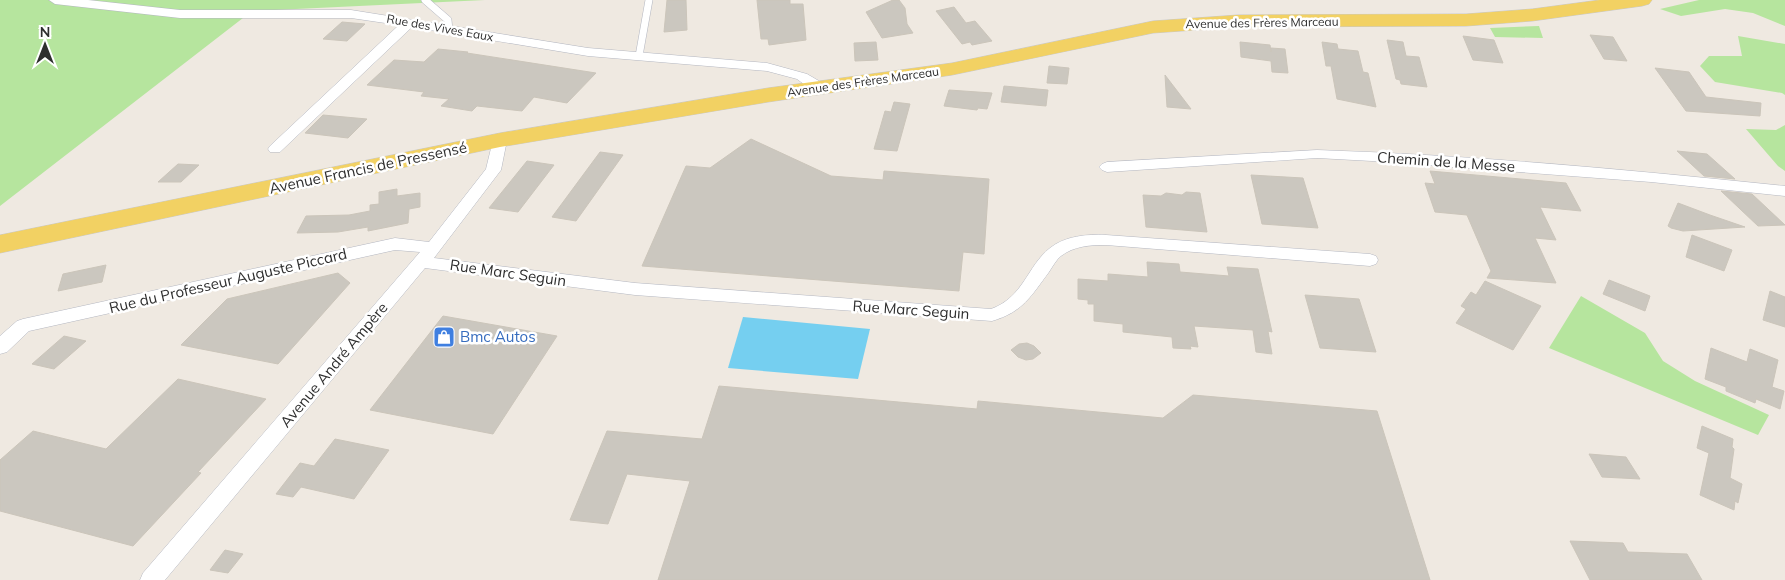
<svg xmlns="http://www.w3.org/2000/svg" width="1785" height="580" viewBox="0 0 1785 580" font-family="Mulish,sans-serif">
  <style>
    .green { fill: #b6e59e }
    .water { fill: #75cff0 }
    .building { fill: #cbc7bf; stroke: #cbc5ba }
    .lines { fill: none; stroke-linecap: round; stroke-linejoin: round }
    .service-casing { stroke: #b4b7c1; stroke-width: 8 }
    .minor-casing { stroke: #b4b7c1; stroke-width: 1 }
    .primary-casing { stroke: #c9c9c9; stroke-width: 1 }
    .service { stroke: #fff; stroke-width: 7 }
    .minor { fill: #fff; fill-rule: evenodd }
    .primary { fill: #f2d163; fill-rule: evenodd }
    .labels { text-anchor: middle; stroke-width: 5; stroke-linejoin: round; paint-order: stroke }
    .far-street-label { font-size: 12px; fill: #2e2e2e; stroke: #fff }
    .street-label { font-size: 15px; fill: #2e2e2e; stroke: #fff }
    .shop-label { font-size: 15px; fill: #366cbe; stroke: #fff; text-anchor: start }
  </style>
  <rect width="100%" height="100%" fill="#efe9e1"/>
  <path class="green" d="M0,0h485l-233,11 -252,195z
    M1699,0h86v26l-32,-13 -28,-4 -44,7 -21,-7z
    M1539,26l4,12 -48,-1 -5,-9z
    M1738,36l47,8v51l-3,-2 -67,-11 -15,-16 9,-10h33z
    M1785,125v46l-7,-5 -32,-37 30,1z
    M1581,296l64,37 18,28 32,20 74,34 -11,20 -209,-87z"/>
  <path class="water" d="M743,317l127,12 -12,50 -130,-11z"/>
  <path class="building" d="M667,0h19l1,30 -23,2z
    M757,0h33v4h13l3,36 -37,5 -1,-6h-7z
    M893,0h6l6,8 2,16 6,9 -31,5 -16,-26z
    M954,7l12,16 9,-2 17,20 -20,4 -2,-3 -8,2 -26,-33z
    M342,22l23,2 -18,17 -24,-2z
    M1590,35l23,2 14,24 -23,-2z
    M1463,36l31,4 9,23 -30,-3z
    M1387,40l16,2 3,14 13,1 8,30 -26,-3 -1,-4 -4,-1z
    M876,42l2,18 -23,1 -1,-18z
    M1240,42l30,3 1,7v-4l14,1 3,24 -16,-1 -1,-11 -30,-4z
    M1322,42l15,2 1,5 20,2 5,21 5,1 8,34 -39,-8 -6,-33h-5z
    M438,49l30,3 -1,1 129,20 -29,30 -33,-6 -12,14 -45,-5 -5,5 -31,-5 8,-7 -28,-3 3,-4 -57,-7 27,-25 30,2z
    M1049,66l20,2 -2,16 -20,-1z
    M1655,68l34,4 17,25 55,6 -1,13 -74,-5z
    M1165,75l26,34 -24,-2z
    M1004,86l44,4 -2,16 -45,-4z
    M949,90l43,3 -5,16 -9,-1 -1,2 -33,-4z
    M894,102l16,2 -13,47 -23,-2 11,-38 6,1z
    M323,115l44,4 -19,19 -43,-5z
    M751,139l80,37 52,4 1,-9 105,8 -5,75 -21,-2 -4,39 -317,-25 44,-100 24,2z
    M1677,151l30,3 28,25 -31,-3z
    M600,152l23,3 -47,66 -24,-4z
    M527,161l27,4 -36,47 -29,-4z
    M178,164l21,1 -18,17h-23z
    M1430,171l136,12 15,28 -41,-4 16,33 -21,-2 21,45 -69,-5 4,-7 -24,-56 -32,-3 -10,-29 10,1z
    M1251,175l52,3 15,50 -56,-4z
    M397,189v7l23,-3v14l-11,2 -1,14 -40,8v-4l-30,5 -41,1 9,-17 43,-1 21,-4v-6l9,-1v-12z
    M1721,191l31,3 33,31 -27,1z
    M1186,192l14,1 7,39 -61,-5 -3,-32 18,1 5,-3 16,2z
    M1678,203l32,12 35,12 -62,4 -12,-3 -3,-2z
    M1692,235l40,15 -8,21 -38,-14z
    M1147,262l32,2 1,8 49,4 -2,-9 31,2 14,63 -4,-1 4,23 -16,-2 -3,-22 -59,-4 4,21 -8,-1 1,3 -18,-1 -1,-11 -49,-5v-8l-29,-3v-17h-6v-4l-10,-1v-20l30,2v-7l40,3z
    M106,265l-4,17 -44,9 5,-17z
    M338,273l12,10 -72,81 -97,-19 46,-46z
    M1609,280l41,16 -5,15 -42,-17z
    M1485,281l56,25 -28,44 -57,-27 10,-14 -5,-3 10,-14 5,3z
    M1770,291l15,6v30l-22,-7z
    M1305,295l54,4 17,53 -56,-4z
    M443,316l114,20 -64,98 -123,-24z
    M64,336l22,5 -32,28 -22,-5z
    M1027,343l7,3 7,7 -8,6 -7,1 -8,-3 -7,-7 8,-6z
    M1711,348l36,14 3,-13 28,11 -6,27 12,4 -4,18 -24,-10 -1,4 -29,-12v-4l-21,-8z
    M178,379l88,20 -68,73 3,1 -68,73 -133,-35v-51l33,-29 73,18z
    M719,386l258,23 1,-8 185,17 30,-23 184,16 53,169h-772l32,-99 -63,-7 -19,50 -38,-4 37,-89 95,8z
    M1702,426l31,13 -1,8 2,2 -4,29 12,6 -4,19 -3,-2 -1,9 -34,-15 9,-42 -12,-5z
    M335,439l54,11 -35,49 -53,-12 -8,10 -17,-3 24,-31 14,3z
    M1589,454l37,3 14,22 -38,-2z
    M1570,541l53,2 5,9 59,2 15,26h-112z
    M225,550l18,4 -15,19 -18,-3z"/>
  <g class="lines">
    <g class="service-casing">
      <path id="service" d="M425,0l23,20 1,10
        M639,56l10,-56"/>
    </g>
    <g class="minor-casing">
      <path id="minor" d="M49,0h39l92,10h171l237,38 179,15 40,11 12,7 6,7 -2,3h-10l-16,-12 -30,-8 -179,-15 -176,-29 -132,125h-10l-2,-3 2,-3 129,-121 -48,-7h-171l-125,-14z
        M500,136l5,1 2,3 -6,30 -67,88 201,25 356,26c33,-12 36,-43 59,-61 15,-12 37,-14 56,-13l264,19 6,2 2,4 -2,4 -6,2 -264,-21c-16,0 -32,1 -45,11 -5,4 -8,10 -12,16 -18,24 -26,40 -57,49l-357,-26 -210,-27 -260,312h-25l3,-7 277,-321 -25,-2 -366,81 -22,21 -7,2v-18l17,-15 6,-2 372,-81 34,4 57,-73 7,-29 2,-3z
        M1317,150c156,5 313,20 468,36v10l-134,-14 -279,-21 -55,-3 -210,14 -5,-2 -3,-3 3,-3 5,-2z"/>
    </g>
    <g class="primary-casing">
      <path id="primary" d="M1600,0h52l-3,4 -7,2 -110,15 -66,5 -228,1 -85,6 -201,42 -184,27 -268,45 -500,106v-18l500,-102 268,-45 184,-25 201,-42 85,-6 228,-1 66,-5z"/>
    </g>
    <use href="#service" class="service"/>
    <use href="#minor" class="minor"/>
    <use href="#primary" class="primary"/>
  </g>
  <defs>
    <g id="shop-square" transform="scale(1.125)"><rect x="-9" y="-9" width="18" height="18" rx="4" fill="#3f7fe0" stroke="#fff"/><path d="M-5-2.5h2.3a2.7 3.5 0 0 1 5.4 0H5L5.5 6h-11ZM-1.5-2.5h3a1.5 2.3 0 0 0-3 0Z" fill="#fff"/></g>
  </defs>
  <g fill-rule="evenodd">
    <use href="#shop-square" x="444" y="337"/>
  </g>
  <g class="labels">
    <g class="far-street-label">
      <text transform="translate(1262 23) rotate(-1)" y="4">Avenue des Frères Marceau</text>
      <text transform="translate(440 28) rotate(10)" y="4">Rue des Vives Eaux</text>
      <text transform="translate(863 82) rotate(-8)" y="4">Avenue des Frères Marceau</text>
    </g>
    <g class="street-label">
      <text transform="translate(1446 162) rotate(4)" y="5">Chemin de la Messe</text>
      <text transform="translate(368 168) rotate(-12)" y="5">Avenue Francis de Pressensé</text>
      <text transform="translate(508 273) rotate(8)" y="5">Rue Marc Seguin</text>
      <text transform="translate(228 281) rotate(-13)" y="5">Rue du Professeur Auguste Piccard</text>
      <text transform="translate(911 310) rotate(4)" y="5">Rue Marc Seguin</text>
      <text transform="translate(334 365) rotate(-50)" y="5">Avenue André Ampère</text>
    </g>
    <g class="shop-label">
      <text x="460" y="342">Bmc Autos</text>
    </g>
  </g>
  <g transform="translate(45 45)" stroke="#ffffff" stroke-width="4" paint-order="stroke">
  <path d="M0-4L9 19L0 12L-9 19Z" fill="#2e2e2e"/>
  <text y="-8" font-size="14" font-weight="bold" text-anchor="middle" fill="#2e2e2e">N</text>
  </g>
</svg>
